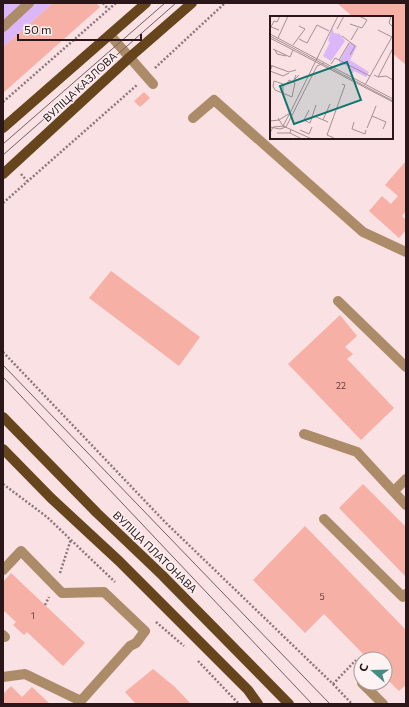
<svg xmlns="http://www.w3.org/2000/svg" width="409" height="707" viewBox="0 0 409 707" font-family="Commissioner,sans-serif">
  <style>
    .green { fill: #dbb6f9 }
    .building { fill: #f6b0a5 }
    .lines { fill: none; stroke-linecap: round; stroke-linejoin: round }
    .path { stroke: #8d767a; stroke-width: 2.5; stroke-dasharray: 2 2; stroke-linecap: butt }
    .minor { stroke: #ac8c68; stroke-width: 10 }
    .major { stroke: #66451c; stroke-width: 10 }
    .tram { stroke: #745e61; stroke-width: 1 }
    .labels { text-anchor: middle; stroke-width: 3; stroke-linejoin: round; paint-order: stroke }
    .number-label { font-size: 9px; fill: #5e3c3d }
    .street-label { font-size: 11px; fill: #2b161a; stroke: #fef2f3 }
    .inset-road { fill: none; stroke: #a79093; stroke-width: 1 }
    .view { fill: #0f766e; fill-opacity: 0.15; stroke: #0f766e; stroke-width: 2 }
    .inset-edge { fill: none; stroke: #2b161a; stroke-width: 2 }
  </style>
  <rect width="100%" height="100%" fill="#f9e1e4"/>
  <path class="green" d="M3,3h50l-50,44z"/>
  <path class="building" d="M53,3h43l4,4 -97,86v-46z
    M337,3h69v62l-14,-12v-36h-39z
    M144,92l6,6 -10,9 -6,-6z
    M406,161v50l-4,5 4,4v10l-7,8 -30,-27 13,-15 9,8 7,-8 -13,-11z
    M111,271l89,66 -21,29 -90,-68z
    M340,315l17,21 -12,11 8,7 -6,5 47,49 -33,32 -73,-76z
    M363,484l43,43v50l-67,-69z
    M305,526l101,104v55l-7,6 -14,-14v-18h-17l-44,-45 -19,19 -52,-53z
    M11,573l74,70 -22,23 -36,-34 -3,3 -11,-10 3,-3 -13,-12v-28z
    M153,669l22,18 16,17h-55l-11,-12z
    M11,686l11,11 10,-10 18,17h-47v-10z"/>
  <g class="lines">
    <path class="path" d="M103,3l5,6
      M155,68l70,-65
      M3,102l113,-99
      M21,174l6,7
      M3,203l134,-118
      M3,352l162,170 168,162 23,-24
      M3,484l44,33 68,65
      M60,573l11,-34
      M45,605l4,-8
      M156,622l28,24
      M198,661l41,43
      M333,684l19,20"/>
    <path class="minor" d="M3,27l26,-24
      M110,35l43,49
      M193,118l21,-18 149,132 43,20
      M338,301l68,66
      M304,434l53,18 49,53
      M394,491l12,-12
      M324,519l79,78 3,-3
      M3,570l18,-19 41,42 42,-1 41,39 -9,12 -6,3 -52,58
      M3,635l2,2
      M3,677l22,-3 56,27
      M362,683l21,21"/>
    <path class="major" d="M3,128l143,-125
      M3,174l127,-117 62,-54
      M3,417l94,96 65,62 127,129
      M3,449l48,49 68,63 129,129 10,14"/>
    <path class="tram" d="M3,144l162,-141
      M3,155l173,-152
      M3,365l327,339
      M3,377l309,327"/>
  </g>
  <g class="labels">
    <g class="number-label">
      <text x="341" y="389">22</text>
      <text x="322" y="600">5</text>
      <text x="33" y="619">1</text>
    </g>
    <g class="street-label">
      <text transform="translate(80 87) rotate(-43)" y="4">ВУЛІЦА КАЗЛОВА</text>
      <text transform="translate(155 552) rotate(44)" y="4">ВУЛІЦА ПЛАТОНАВА</text>
    </g>
  </g>
  <g transform="translate(270 16)">
    <rect width="123" height="123" fill="#f9e1e4"/>
    <path d="M62,12l2,5 6,1 5,7 -14,20 -8,-5 7,-14 -2,-1zM80,26l7,4 -7,14 19,12 -3,5 -12,-6 -1,2 -4,-2 2,-3 -12,-6z" fill="#dbb6f9"/>
    <path class="inset-road" d="M121,0l-2,7 4,4M80,8l12,4 5,-8 -8,-4M67,13l7,-13M9,14l-8,-3 3,-6 3,1 3,-6M108,14l14,7M0,18l123,65M0,20l123,65M72,20l13,10 -5,9M0,22l123,64M8,22l10,-22M29,23l8,4 10,-18 12,6M81,24l7,-12M23,29l12,-16 -6,-3M3,33l17,8 3,-7M5,34l2,4 9,2M69,44l10,-17M61,48l4,-6 35,18M0,49l19,7 7,-2M2,50l-2,5 13,5 6,-3M26,59l-2,5 5,-5M104,59l4,2 15,-29M108,61l8,-1 7,4M95,69l28,-50M13,77v-9l-9,-3 -1,5 2,4 17,7 3,-14 -6,-3 -2,4M106,90l-4,10 14,6 -3,7M39,94l-5,10 6,3 6,-18M44,100l14,6M8,102l5,8 29,13M53,104l7,-16M0,105l9,-1 11,-7 48,-97M84,106l-2,7 13,5 1,-4M13,110l7,-13M0,111l10,2 6,-2 31,-61 7,-3M97,112l5,-12M21,113l-1,4 12,6M30,114l9,4 3,-7M0,117l3,-6 12,-1M7,117h13M64,122l-7,-3 18,-50 -3,-1"/>
    <path class="view" d="M77,46l14,38 -67,24 -14,-38z"/>
    <rect width="123" height="123" class="inset-edge"/>
  </g>
  <rect width="409" height="707" fill="none" stroke="#2b161a" stroke-width="8"/>
  <g transform="translate(373 671) rotate(290)"><circle r="19" fill="#fef2f3" stroke="#aa9a9c"/>
  <path d="M0-3L7 15L0 10L-7 15Z" fill="#458c87"/>
  <text y="-6" font-size="11" font-weight="bold" text-anchor="middle" fill="#2b161a">С</text>
  </g>
  <path d="M18 34v6h123v-6" fill="none" stroke="#2b161a" stroke-width="2"/>
  <text x="24" y="34" font-size="12" fill="#2b161a" stroke="#fef2f3" stroke-width="3" paint-order="stroke">50 m</text>
</svg>
